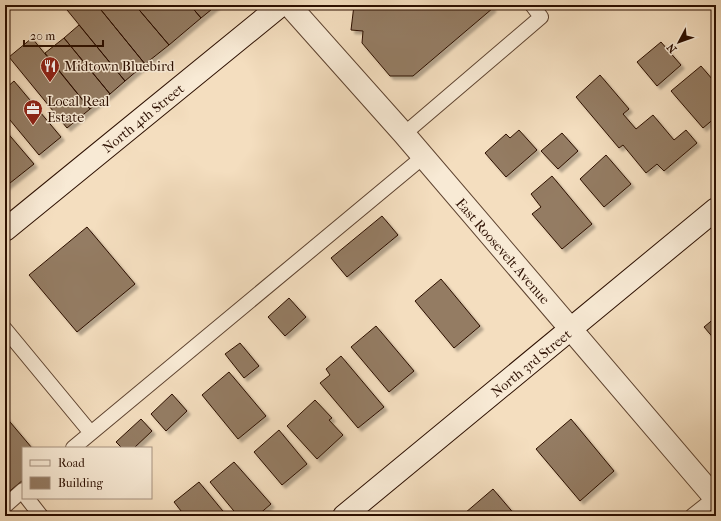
<svg xmlns="http://www.w3.org/2000/svg" width="721" height="521" viewBox="0 0 721 521" font-family="'IM FELL French Canon',serif">
  <style>
    .building { fill: #947b63; stroke: #2c0f00; filter: url(#shadow) }
    .lines { fill: none; stroke-linecap: round; stroke-linejoin: round }
    .service-casing { stroke: #5e4330; stroke-width: 16 }
    .minor-casing { stroke: #5e4330; stroke-width: 24 }
    .secondary-casing { stroke: #2c0f00; stroke-width: 24 }
    .service { stroke: #f8ead5; stroke-width: 14 }
    .minor { stroke: #f8ead5; stroke-width: 22 }
    .secondary { stroke: #f8ead5; stroke-width: 22 }
    .labels { text-anchor: middle; stroke-width: 3; stroke-linejoin: round; paint-order: stroke }
    .poi-label { font-size: 14px; fill: #2c0f00; stroke: #f8ead5; text-anchor: start }
    .street-label { font-size: 14px; fill: #2c0f00; stroke: #f8ead5 }
  </style>
  <defs>
    <filter id="shadow"><feDropShadow dx="3.5" dy="3.5" stdDeviation="1" flood-color="#0004"/></filter>
  </defs>
  <rect width="100%" height="100%" fill="#f4debf"/>
  <filter id="stains"><feTurbulence type="fractalNoise" baseFrequency=".005" numOctaves="4"/><feColorMatrix values="0 0 0 0 .2 0 0 0 0 .09 0 0 0 0 .02 0 0 0 .5 -.17"/></filter>
  <radialGradient id="worn" r=".72"><stop offset=".6" stop-color="#630" stop-opacity="0"/><stop offset="1" stop-color="#630" stop-opacity=".3"/></radialGradient>
  <path class="building" d="M63,5h34l48,59 -20,17z
    M97,5h38l34,40 -24,19z
    M135,5h55l11,13 -32,27z
    M190,5h27l-16,13z
    M354,5h136l3,3 -80,68h-23l-28,-33 1,-12 -12,-1z
    M79,25l46,56 -15,13 -46,-56z
    M32,38l58,71 -23,19 -58,-71z
    M64,38l46,56 -20,15 -45,-56z
    M661,42l20,23 -24,21 -20,-24z
    M701,66l12,14 3,-3v40l-13,11 -32,-37z
    M600,75l29,34 -6,5 13,15 17,-14 21,25 12,-10 11,13 -33,28 -7,-7 -11,9 -23,-28 -4,3 -43,-51z
    M14,81l47,56 -22,18 -34,-41v-25z
    M5,130l29,34 -29,23z
    M519,130l18,20 -31,27 -21,-24 21,-19 4,4z
    M562,133l16,18 -20,18 -17,-18z
    M606,155l25,29 -27,23 -24,-28z
    M552,176l40,48 -30,25 -30,-35 9,-7 -10,-13z
    M382,216l16,19 -51,42 -16,-19z
    M87,227l48,57 -58,48 -48,-57z
    M441,279l39,47 -26,22 -39,-47z
    M289,298l17,19 -21,19 -17,-19z
    M716,317v24l-12,-14z
    M376,326l38,45 -25,21 -38,-45z
    M240,343l19,23 -15,12 -19,-24z
    M341,356l43,51 -26,21 -38,-45 10,-8 -4,-6z
    M229,372l37,44 -28,23 -36,-44z
    M172,394l15,17 -21,20 -15,-17z
    M315,400l17,18 -3,2 14,15 -26,24 -30,-33z
    M5,416l27,32h-9v32l-18,15z
    M141,419l11,12 -18,17h-12l-6,-6z
    M571,419l43,52 -34,30 -44,-52z
    M279,430l28,34 -25,21 -28,-33z
    M234,462l37,42 -14,12h-19l-28,-34z
    M199,482l28,34h-42l-11,-14z
    M493,489l23,27h-48l-3,-3z"/>
  <g class="lines">
    <g class="service-casing">
      <path id="service" d="M404,134l137,-117 -9,-12
        M5,329l86,104
        M73,448l350,-291
        M27,498l14,18
        M5,506l18,-16
        M692,516l24,-19"/>
    </g>
    <g class="minor-casing">
      <path id="minor" d="M289,5l115,129 312,365"/>
    </g>
    <g class="secondary-casing">
      <path id="secondary" d="M5,230l276,-225
        M344,516l372,-307"/>
    </g>
    <use href="#service" class="service"/>
    <use href="#minor" class="minor"/>
    <use href="#secondary" class="secondary"/>
  </g>
  <defs>
    <g id="restaurant-pin" transform="scale(1)"><path d="M0 17L-7.5 6A9.5 9.5 0 1 1 7.5 6Z" fill="#8f2418" stroke="#f8ead5"/><path d="M-5-6h1v4h1v-4h1v4h1v-4h1v5L-1.5 .5V6h-2V.5L-5-1ZM5-6V6H3V1.5H1.5Q1.5-4 5-6Z" fill="#fff"/></g>
    <g id="office-pin" transform="scale(1)"><path d="M0 17L-7.5 6A9.5 9.5 0 1 1 7.5 6Z" fill="#8f2418" stroke="#f8ead5"/><path d="M-6-3h4V-5.5h4V-3h4V5H-6ZM-1-4.5V-3h2v-1.5ZM-6 0V1H6V0Z" fill="#fff"/></g>
  </defs>
  <g fill-rule="evenodd">
    <use href="#restaurant-pin" x="50" y="66"/>
    <use href="#office-pin" x="33" y="109"/>
  </g>
  <g class="labels">
    <g class="poi-label">
      <text x="64" y="71">Midtown Bluebird</text>
      <text x="47" y="106">Local Real<tspan x="47" dy="16">Estate</tspan></text>
    </g>
    <g class="street-label">
      <text transform="translate(143 118) rotate(-39)" y="5">North 4th Street</text>
      <text transform="translate(503 251) rotate(49)" y="5">East Roosevelt Avenue</text>
      <text transform="translate(531 363) rotate(-39)" y="5">North 3rd Street</text>
    </g>
  </g>
  <rect width="721" height="521" fill="none" stroke="#f4debf" stroke-width="20"/>
  <rect x="6" y="6" width="709" height="509" fill="none" stroke="#2c0f00" stroke-width="2"/>
  <rect x="10" y="10" width="701" height="501" fill="none" stroke="#2c0f00"/>
  <rect x="22" y="447" width="130" height="52" fill="#f8ead5" stroke="#a69280"/>
  <rect x="30" y="460" width="20" height="6" fill="#f8ead5" stroke="#a69280"/>
  <text x="58" y="467" font-size="12" fill="#2c0f00">Road</text>
  <rect x="30" y="477" width="20" height="12" fill="#947b63" stroke="#a69280"/>
  <text x="58" y="487" font-size="12" fill="#2c0f00">Building</text>
  <g transform="translate(679 42) rotate(229)" stroke="#f8ead5" stroke-width="3" paint-order="stroke">
  <path d="M0-3L7 15L0 10L-7 15Z" fill="#2c0f00"/>
  <text y="-6" font-size="11" font-weight="bold" text-anchor="middle" fill="#2c0f00">N</text>
  </g>
  <path d="M24 40v6h79v-6" fill="none" stroke="#2c0f00" stroke-width="2"/>
  <text x="30" y="40" font-size="12" fill="#2c0f00" stroke="#f8ead5" stroke-width="3" paint-order="stroke">20 m</text>
  <rect width="100%" height="100%" filter="url(#stains)"/>
  <rect width="100%" height="100%" fill="url(#worn)"/>
</svg>
